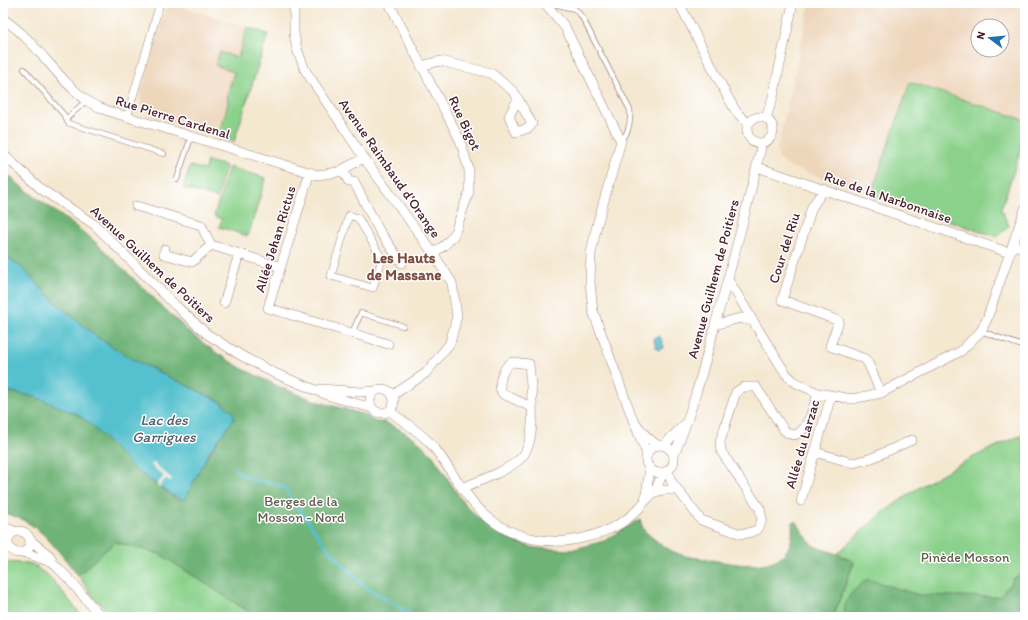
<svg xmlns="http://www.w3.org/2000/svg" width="1028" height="620" viewBox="0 0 1028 620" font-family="Itim,sans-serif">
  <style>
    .built { fill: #eed6bb; fill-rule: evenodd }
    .green { fill: #8bd18b; stroke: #6a785b }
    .forest { fill: #70b377; stroke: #5d6951 }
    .water { fill: #55c1ce; stroke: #50707c }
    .pier { fill: #f4e8d1 }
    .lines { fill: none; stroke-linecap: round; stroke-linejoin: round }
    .stream { stroke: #55c1ce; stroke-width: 3 }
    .service-casing { stroke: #9f847e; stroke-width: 6 }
    .pedestrian-casing { stroke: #9f847e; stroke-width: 8 }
    .minor-casing { stroke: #9f847e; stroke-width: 10 }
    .service { stroke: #fff; stroke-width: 4.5 }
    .pedestrian { stroke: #fff; stroke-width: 7 }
    .minor { stroke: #fff; stroke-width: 9 }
    .labels { text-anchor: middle; stroke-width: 3; stroke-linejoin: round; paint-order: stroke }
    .street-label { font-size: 14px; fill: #4a1f2b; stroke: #fff }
    .park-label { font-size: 14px; fill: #615d4d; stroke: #fff }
    .neighbourhood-label { font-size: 15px; font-weight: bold; fill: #7f4e40; stroke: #fff }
    .water-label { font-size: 15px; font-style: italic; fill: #4e606c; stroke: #fff }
  </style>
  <rect width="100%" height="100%" fill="#fff"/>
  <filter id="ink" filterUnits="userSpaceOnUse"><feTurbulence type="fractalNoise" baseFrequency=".025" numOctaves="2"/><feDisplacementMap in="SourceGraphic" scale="8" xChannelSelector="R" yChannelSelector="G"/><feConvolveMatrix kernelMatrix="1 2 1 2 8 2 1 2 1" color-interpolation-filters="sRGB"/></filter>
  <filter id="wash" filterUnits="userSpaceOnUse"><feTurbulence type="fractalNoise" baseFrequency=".012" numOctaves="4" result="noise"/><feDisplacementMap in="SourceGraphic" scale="16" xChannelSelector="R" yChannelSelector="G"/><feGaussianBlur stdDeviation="0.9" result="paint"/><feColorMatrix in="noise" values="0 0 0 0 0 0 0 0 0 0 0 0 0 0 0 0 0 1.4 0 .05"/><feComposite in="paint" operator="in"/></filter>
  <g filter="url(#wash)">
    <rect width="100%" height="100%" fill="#f4e8d1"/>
    <path class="built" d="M168,3l79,24 -20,68 1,9 -10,33 -70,-22 -7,-12v-12z
      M810,3h215v117l-115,-37 -39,112 -83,-29 -9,-7 -2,-8zM978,26h24v24h-24z"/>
    <path class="green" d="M247,27l21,7 -34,108 -16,-5 10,-33 -1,-9 7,-23 -19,-7 5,-13 18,6z
      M910,82l115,38v18l-24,71 8,17 -12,11 -126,-42z
      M207,161l19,5 -9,32 -34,-10 7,-22 15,4z
      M229,167l37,11 -18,58 -29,-9 3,-8 -8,-3z
      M1025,434v183h-192l21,-54 -17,-9c12,-11 24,-23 36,-33 46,-38 98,-65 152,-87z
      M115,542l45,12 97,63h-143l-19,-18 -17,-24z
      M7,562l25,2 19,14 32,39h-80v-54z"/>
    <path class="forest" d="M3,170l15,14 73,54 100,96 27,20 23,14 41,20 37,14 47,13 9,7h9l15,7 18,11 16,16 29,45 16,17 18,14 19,10 20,6 36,2 33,-9 36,-22c1,4 2,9 5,12 4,5 21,17 27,20 10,6 27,7 39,9 34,6 86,15 81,-38h5l6,11 11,13 23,8 17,8 -21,55h-576l-97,-63 -45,-12 -37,33c-24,-28 -38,-54 -75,-62v-123l33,7 41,17 11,8 48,48 41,29c22,-25 36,-55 57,-80l-8,-13 -5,-4 -91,-44 -33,-21 -41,-34 -36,-37 -17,-11z
      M1025,572v45h-180c-4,-18 10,-27 22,-38l52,16 81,2 14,-19z"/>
    <path class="water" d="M3,255l17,11 36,37 41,34 33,21 91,44 13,11v6l-25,33 -25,48 -12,-5 -36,-25 -48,-48 -11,-8 -41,-17 -33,-7z
      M660,336l4,11 -5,3 -2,-1 -4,-11z"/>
    <path class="pier" d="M153,463l19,16 -2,2 -4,-3 -7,9 -2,-2 7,-9 -13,-11z"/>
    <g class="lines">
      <path class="stream" d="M234,469l13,9 36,8 45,63 36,37 51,31"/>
    </g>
  </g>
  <g filter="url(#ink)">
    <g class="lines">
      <g class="service-casing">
        <path id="service" d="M550,7l4,-3 21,5 7,8 48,93c1,10 -1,23 -9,31
          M24,69l40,46 4,8 96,31
          M66,119l21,-19
          M177,179l14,-42
          M981,331l44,16
          M352,333l9,-20 42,13"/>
      </g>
      <g class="pedestrian-casing">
        <path id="pedestrian" d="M127,117l33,-114
          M349,215l9,3 24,41 -9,29 -42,-12z"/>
      </g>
      <g class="minor-casing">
        <path id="minor" d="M294,3v31l3,15 8,21 59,88 69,95 19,30 5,33 -7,27 -24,30 -33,22
          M389,3l71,137 9,30v22l-15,43 -9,10 -12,8
          M545,3l20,24 56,114 -24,84 -6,28 -1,29 3,29 40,109
          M679,3l47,91 11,19 11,10
          M3,19c34,22 53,60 86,83 6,4 13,6 19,9l210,64 20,-3 26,-14
          M421,66l19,-5 51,12 23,19 4,7 -9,17 7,16 13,-4 3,-4 -14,-25
          M747 130a13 13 0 1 1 26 0a13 13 0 1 1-26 0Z
          M766,118l7,-21 20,-94
          M3,154l38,35 54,36 81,81 31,28 35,22 32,17 56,23 42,12
          M757,167l253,86
          M343,170l6,12h5l26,50 22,31
          M310,172l-42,136 120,36
          M824,189l-12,18 -30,93 57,21 -9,25 35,13 4,6 12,28
          M136,206l65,19 10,20
          M1013,245l12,3
          M165,249l-1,5 28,8 19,-17 70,22
          M728,279l25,42
          M224,303l15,-49
          M715,325l25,-7 13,3 33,53 10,9 22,10 34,6 29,-6 80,-42 20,-20 6,-12 38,-110
          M370 401a12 12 0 1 1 24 0a12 12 0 1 1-24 0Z
          M321,389l40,3 15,-1
          M390,411c13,11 28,19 40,32 19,21 31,50 53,70 27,26 69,34 104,24 23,-6 44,-17 58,-36
          M664,445l20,-20
          M646 459a14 14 0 1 1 28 0a14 14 0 1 1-28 0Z
          M815,452l38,11 19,-5 40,-18
          M647,454l-14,-34 14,17 10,8
          M674,455c19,-45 31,-93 44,-141 16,-57 31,-113 44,-171
          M650,468l-5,33 9,-9 10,-20
          M668,470l3,11 30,39 40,14 7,-1 9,-3 3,-5 2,-6 -2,-10 -39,-58 -1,-9 16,-50 8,-5h12l28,43c20,19 30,-25 34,-37
          M462,488c19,-8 43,-16 58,-29 19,-17 11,-72 9,-95l-17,-2c-9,5 -16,23 -9,32l28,13
          M654,492l9,-2h14
          M801,501l30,-105
          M3,526l11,5
          M8 542a11 11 0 1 1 22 0a11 11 0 1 1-22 0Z
          M24,552l29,11 -3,-7 -20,-16
          M53,563l15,15 33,39"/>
      </g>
      <use href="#service" class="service"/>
      <use href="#pedestrian" class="pedestrian"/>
      <use href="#minor" class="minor"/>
    </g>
  </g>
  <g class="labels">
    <g class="street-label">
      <text transform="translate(173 117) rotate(17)" y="5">Rue Pierre Cardenal</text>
      <text transform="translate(465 123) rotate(65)" y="5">Rue Bigot</text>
      <text transform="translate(390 168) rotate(55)" y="5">Avenue Raimbaud d'Orange</text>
      <text transform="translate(888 197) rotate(19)" y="5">Rue de la Narbonnaise</text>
      <text transform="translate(275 239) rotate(-73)" y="5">Allée Jehan Rictus</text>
      <text transform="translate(784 248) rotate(-72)" y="5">Cour del Riu</text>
      <text transform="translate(153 264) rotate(43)" y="5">Avenue Guilhem de Poitiers</text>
      <text transform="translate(713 279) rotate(-75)" y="5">Avenue Guilhem de Poitiers</text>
      <text transform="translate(802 444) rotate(-74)" y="5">Allée du Larzac</text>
    </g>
    <g class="park-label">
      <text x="301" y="506">Berges de la<tspan x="301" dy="16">Mosson - Nord</tspan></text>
      <text x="965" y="562">Pinède Mosson</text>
    </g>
    <g class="neighbourhood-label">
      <text x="404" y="263">Les Hauts<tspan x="404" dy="17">de Massane</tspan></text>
    </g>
    <g class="water-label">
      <text x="164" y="425">Lac des<tspan x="164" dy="17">Garrigues</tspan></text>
    </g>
  </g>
  <rect width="1028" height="620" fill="none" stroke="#fff" stroke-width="16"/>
  <g transform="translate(990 38) rotate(286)"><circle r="19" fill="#ffffff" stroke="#b7a5aa"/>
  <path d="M0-3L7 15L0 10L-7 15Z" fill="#1f6fb2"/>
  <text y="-6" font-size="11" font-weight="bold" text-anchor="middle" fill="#4a1f2b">N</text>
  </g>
</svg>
